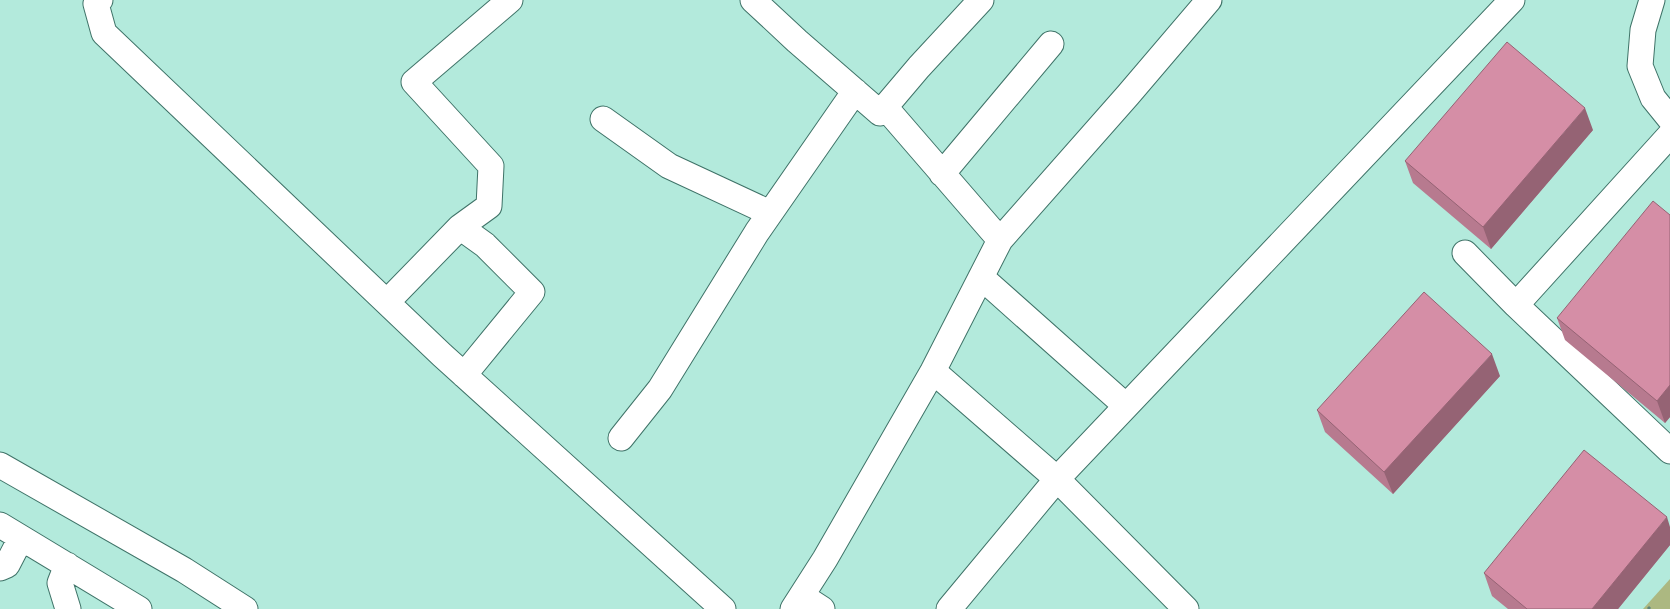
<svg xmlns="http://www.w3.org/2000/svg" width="1670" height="609" viewBox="0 0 1670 609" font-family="Commissioner,sans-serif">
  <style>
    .green { fill: #acb881 }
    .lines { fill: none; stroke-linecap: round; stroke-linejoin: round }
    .minor-casing { stroke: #3f7368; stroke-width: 27 }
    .path { stroke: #5e847b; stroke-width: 3; stroke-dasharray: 4 2.5; stroke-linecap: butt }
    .minor { stroke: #fff; stroke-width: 25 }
    .wall { fill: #b77a8f }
    .shaded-wall { fill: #956374 }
    .building { fill: #d58ea6; stroke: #956374 }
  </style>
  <rect width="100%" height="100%" fill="#b3eadc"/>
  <path class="green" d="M1670,579v30h-27z"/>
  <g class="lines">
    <g class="minor-casing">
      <path id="minor" d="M100,0l-4,4 8,29 338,322 281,254
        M753,0l44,41 83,72 39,-46 62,-67
        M1652,0l-9,30 -3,36 13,32 17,21
        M603,119l66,47 101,47
        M942,174l109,-130
        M1000,240l128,-145 81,-95
        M1465,253l51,52 154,146
        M981,277l145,129
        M387,302l73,-75
        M1516,305l154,-170
        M933,371l124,108 129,130
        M464,375l68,-83 -47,-47 -25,-18 29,-21 2,-40 -77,-84 96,-82
        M621,438l39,-49 97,-157 98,-141
        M0,465l184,105 61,39
        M0,525l139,84
        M67,565l-7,18 8,26
        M0,568l7,-3 14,-27
        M802,596l20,13
        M793,609l32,-50 108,-188 67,-131 -115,-133
        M949,609l108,-130 455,-479"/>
    </g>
    <path class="path" d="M1648,607l2,2"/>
    <use href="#minor" class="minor"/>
  </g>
  <path class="wall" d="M1593,130l-102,119 -78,-66 -8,-22z
    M1670,215v202l-5,6 -100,-83 -8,-22z
    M1500,376l-107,118 -68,-62 -8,-22z
    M1670,527v18l-52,64h-110l-16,-13 -8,-23z"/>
  <path class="shaded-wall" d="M1585,108l8,22 -102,119 -8,-22z
    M1492,354l8,22 -107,118 -9,-22z
    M1670,385v32l-5,6 -8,-22z
    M1667,517l3,10v18l-52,64h-26z"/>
  <path class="building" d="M1507,42l78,66 -102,119 -78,-66z
    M1653,201l17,14v170l-13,16 -100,-83z
    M1424,292l68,62 -108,118 -67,-62z
    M1584,450l83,67 -75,92h-65l-43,-36z"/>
</svg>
